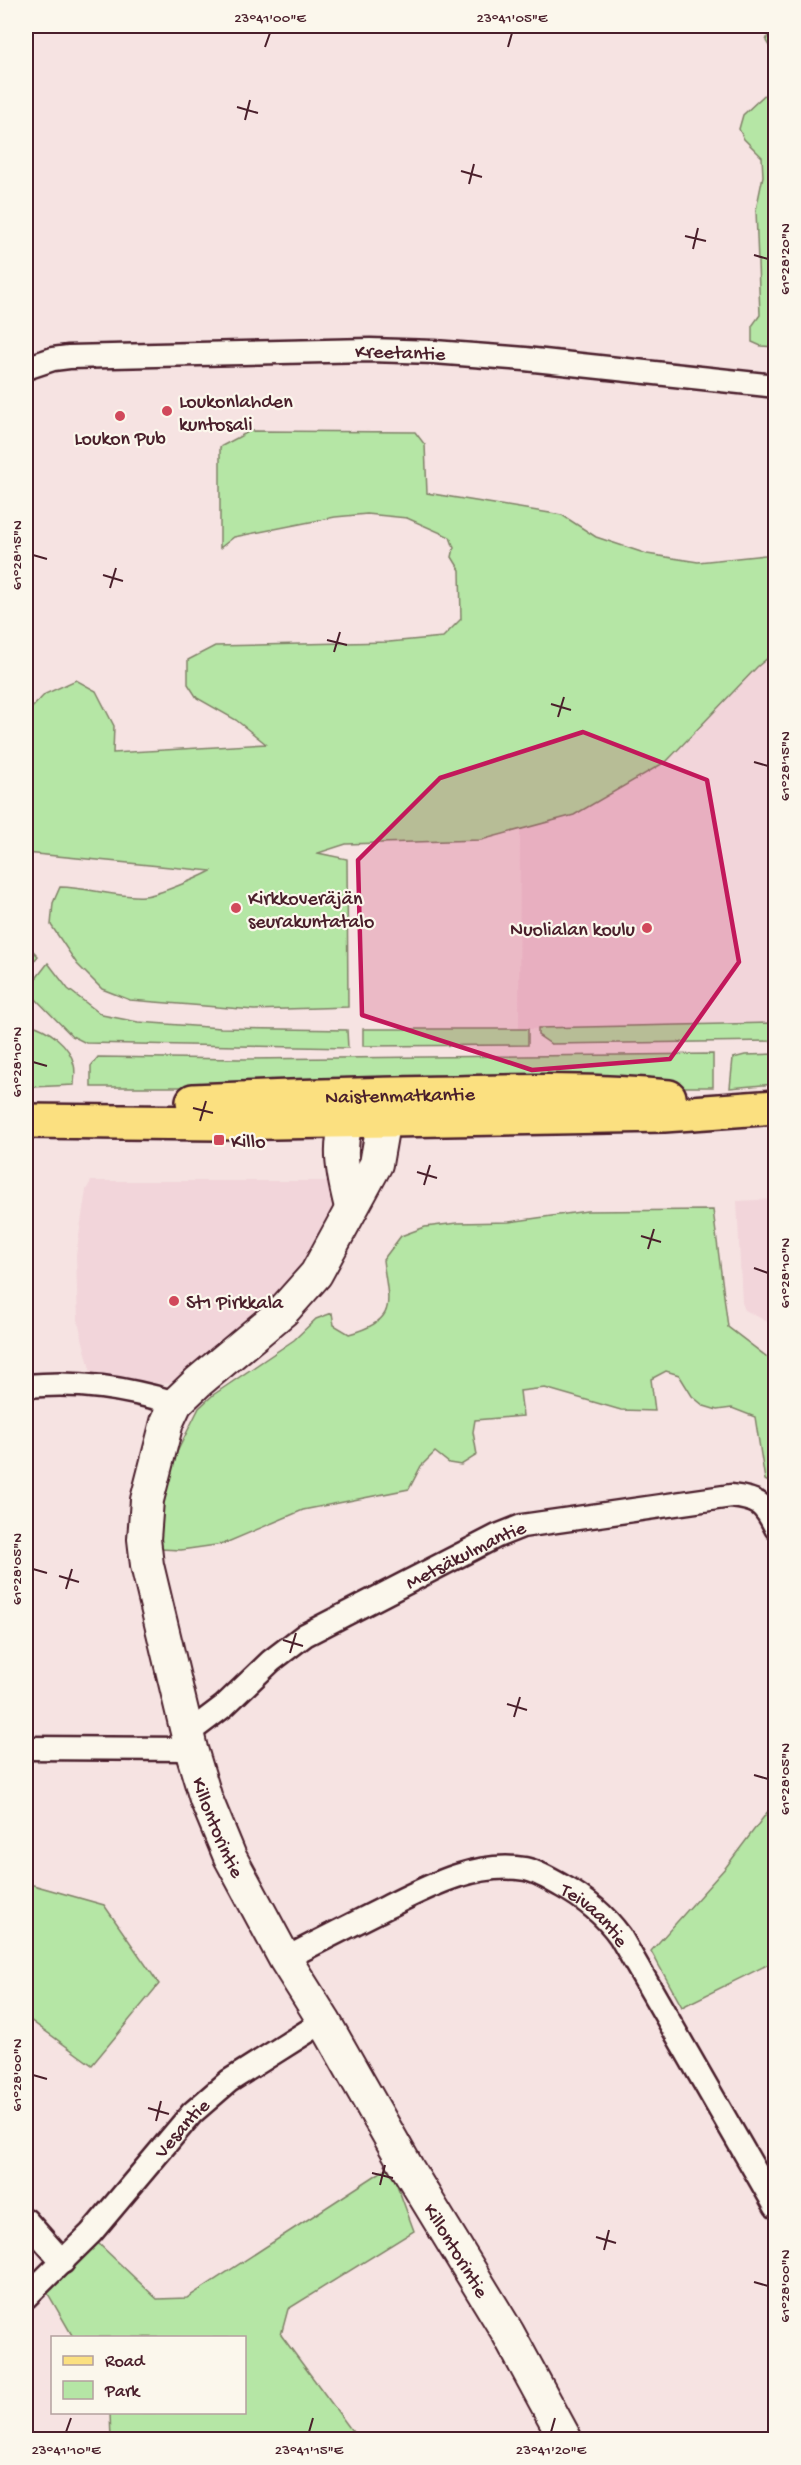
<svg xmlns="http://www.w3.org/2000/svg" width="801" height="2465" font-family="'Gochi Hand',sans-serif">
	<rect width="100%" height="100%" fill="#f6e3e2"/>
	<filter id="ink" filterUnits="userSpaceOnUse"><feTurbulence type="fractalNoise" baseFrequency=".0167" numOctaves="2"/><feDisplacementMap in="SourceGraphic" scale="12" xChannelSelector="R" yChannelSelector="G"/><feConvolveMatrix kernelMatrix="1 2 1 2 8 2 1 2 1" color-interpolation-filters="sRGB"/></filter>
	<g filter="url(#ink)">
		<path fill="#f2d5da" d="M 775,652 L 775,1027 L 519,1029 L 520,829 L 574,815 L 667,761 L 757,667 Z
			M 91,1181 L 329,1181 L 336,1191 L 326,1232 L 290,1285 L 184,1381 L 162,1384 L 91,1373 L 78,1322 L 76,1255 L 86,1190 Z
			M 775,1199 L 776,1199 L 775,1326 L 745,1310 L 742,1303 L 737,1201 Z"/>
		<path fill="#b5e6a5" stroke="#808268" stroke-width="1.5" d="M 771,26 L 775,26 L 775,56 L 766,41 Z
			M 775,85 L 775,347 L 761,346 L 752,342 L 752,326 L 760,315 L 756,210 L 763,176 L 762,157 L 744,139 L 739,129 L 743,115 Z
			M 250,431 L 415,432 L 425,445 L 427,493 L 562,515 L 596,537 L 647,554 L 698,562 L 775,554 L 775,652 L 757,667 L 667,761 L 574,815 L 481,840 L 346,844 L 318,853 L 347,859 L 348,1007 L 254,1010 L 130,1000 L 102,989 L 77,964 L 51,925 L 53,903 L 60,887 C 87,887 116,898 144,896 C 158,895 198,878 211,871 L 26,853 L 26,714 L 45,694 L 76,680 L 96,691 L 114,726 L 113,753 L 266,744 L 236,720 L 197,698 L 188,684 L 188,660 L 215,646 L 389,642 L 443,637 L 461,619 L 460,570 L 452,557 L 454,548 L 450,537 L 407,518 L 367,514 L 335,517 L 234,537 L 220,548 L 220,447 Z
			M 26,949 L 32,950 L 38,956 L 26,971 Z
			M 48,963 L 68,989 L 102,1015 L 138,1022 L 221,1028 L 347,1030 L 348,1048 L 86,1043 L 72,1036 L 27,990 Z
			M 775,1023 L 775,1041 L 551,1044 L 538,1035 L 538,1028 Z
			M 29,1024 C 48,1029 70,1044 74,1065 C 76,1071 74,1079 74,1085 L 32,1087 L 26,1083 L 26,1027 Z
			M 363,1029 L 528,1029 L 528,1045 L 363,1046 Z
			M 713,1054 L 713,1087 L 91,1087 L 91,1066 L 98,1057 L 239,1059 Z
			M 775,1054 L 775,1084 L 730,1088 L 733,1058 L 745,1055 Z
			M 713,1210 L 728,1327 L 775,1363 L 775,1486 L 765,1480 L 755,1417 L 732,1408 L 717,1410 L 704,1406 L 692,1396 L 679,1375 L 666,1371 L 651,1379 L 655,1411 L 621,1410 L 545,1388 L 520,1391 L 523,1416 L 475,1420 L 473,1432 L 477,1455 L 461,1465 L 449,1463 L 435,1452 L 421,1466 L 409,1489 L 303,1510 L 223,1544 L 181,1550 L 160,1549 L 160,1505 L 170,1466 L 199,1408 L 213,1395 L 294,1340 L 316,1319 L 332,1313 L 334,1325 L 349,1334 C 400,1320 388,1302 383,1260 L 401,1236 L 425,1227 L 457,1223 L 509,1222 L 587,1211 Z
			M 775,1802 L 775,1961 L 682,2007 L 651,1951 L 726,1867 Z
			M 26,1883 L 104,1905 L 159,1984 L 92,2065 L 26,2017 Z
			M 390,2166 L 414,2231 L 288,2309 L 281,2335 L 358,2439 L 111,2439 L 110,2413 L 244,2412 L 244,2338 L 73,2337 L 47,2292 L 98,2243 L 157,2299 L 187,2298 Z"/>
		<g fill="none" stroke-linecap="round" stroke-linejoin="round">
			<defs>
				<g id="street">
					<path id="s1" d="M 26,368 L 53,359 L 69,357 L 370,350 L 434,352 L 525,359 L 776,386"/>
					<path d="M 26,1386 C 81,1381 123,1388 176,1403"/>
					<path id="s2" d="M 187,1734 L 224,1706 L 271,1661 L 305,1635 L 497,1536 L 522,1526 L 731,1496 C 758,1499 764,1503 776,1528"/>
					<path d="M 26,1748 L 191,1749"/>
					<path id="s3" d="M 285,1959 C 319,1941 353,1924 387,1907 C 429,1886 476,1861 525,1869 C 537,1871 551,1880 562,1886 C 586,1899 604,1914 620,1936 L 776,2207"/>
					<path d="M 26,2220 L 63,2262"/>
					<path id="s4" d="M 26,2297 L 91,2233 L 192,2113 L 229,2081 L 324,2021"/>
				</g>
				<g id="secondary">
					<path id="s5" d="M 374,1098 L 384,1118 L 376,1164 L 316,1274 L 283,1311 L 198,1382 L 176,1403 L 167,1422 L 147,1500 L 144,1539 L 147,1565 L 191,1749 L 206,1799 L 230,1857 L 285,1959 L 324,2021 L 408,2169 L 508,2333 L 566,2440"/>
					<path d="M 351,1207 C 340,1164 336,1139 356,1097"/>
				</g>
				<g id="primary">
					<path id="s6" d="M 193,1101 C 282,1097 370,1094 458,1093 C 529,1091 599,1090 669,1097"/>
					<path d="M 26,1121 L 217,1123 L 664,1115 L 776,1107"/>
				</g>
			</defs>
			<use href="#street" stroke="#4a1f2b" stroke-width="27"/>
			<use href="#secondary" stroke="#4a1f2b" stroke-width="36"/>
			<use href="#primary" stroke="#4a1f2b" stroke-width="38"/>
			<use href="#street" stroke="#fbf7ec" stroke-width="22"/>
			<use href="#secondary" stroke="#fbf7ec" stroke-width="32"/>
			<use href="#primary" stroke="#fbe080" stroke-width="33"/>
		</g>
	</g>
	<path fill="#c2185b" fill-opacity="0.2" stroke="#c2185b" stroke-width="4.5" stroke-linejoin="round" d="M 583,732 L 707,780 L 739,962 L 670,1059 L 532,1070 L 362,1015 L 358,860 L 440,778 Z"/>
	<path fill="none" stroke="#4a1f2b" stroke-width="2" d="M 265,47 L 270,33M 508,47 L 512,33M 237,107 L 258,113M 245,120 L 250,100M 461,171 L 482,177M 469,184 L 474,164M 685,236 L 706,241M 693,249 L 698,228M 754,255 L 768,259M 33,555 L 47,559M 103,575 L 123,581M 110,588 L 116,568M 327,640 L 347,645M 334,652 L 340,632M 551,704 L 571,710M 558,717 L 564,697M 754,762 L 768,766M 33,1062 L 47,1066M 193,1108 L 213,1113M 200,1121 L 206,1101M 417,1172 L 437,1178M 424,1185 L 430,1165M 641,1236 L 661,1242M 648,1249 L 654,1229M 754,1268 L 768,1273M 33,1569 L 47,1573M 59,1576 L 79,1582M 66,1589 L 72,1569M 283,1640 L 303,1646M 290,1653 L 296,1633M 507,1704 L 527,1710M 514,1717 L 520,1697M 754,1775 L 768,1779M 33,2075 L 47,2079M 148,2108 L 169,2114M 156,2121 L 161,2101M 372,2173 L 393,2178M 380,2185 L 385,2165M 596,2237 L 616,2243M 604,2250 L 609,2230M 754,2282 L 768,2286M 66,2432 L 71,2418M 309,2432 L 313,2418M 551,2432 L 555,2418"/>
	<g fill="#d1495b" stroke="#fbf7ec" stroke-width="2">
		<circle cx="167" cy="411" r="6"/>
		<circle cx="120" cy="416" r="6"/>
		<circle cx="236" cy="908" r="6"/>
		<circle cx="647" cy="928" r="6"/>
		<rect x="213" y="1134" width="12" height="12" rx="3"/>
		<circle cx="174" cy="1301" r="6"/>
	</g>
	<g text-anchor="middle" stroke-width="4.5" stroke-linejoin="round" paint-order="stroke">
		<g font-size="20" fill="#4a1f2b" stroke="#fbf7ec">
			<text dy="7" stroke="none"><textPath href="#s1" startOffset="376">Kreetantie</textPath></text>
			<text dy="7" stroke="none"><textPath href="#s6" startOffset="207">Naistenmatkantie</textPath></text>
			<text dy="7" stroke="none"><textPath href="#s2" startOffset="334">Metsäkulmantie</textPath></text>
			<text dy="7" stroke="none"><textPath href="#s5" startOffset="824">Killontorintie</textPath></text>
			<text dy="7" stroke="none"><textPath href="#s3" startOffset="345">Teivaantie</textPath></text>
			<text dy="7" stroke="none"><textPath href="#s4" startOffset="230">Vesantie</textPath></text>
			<text dy="7" stroke="none"><textPath href="#s5" startOffset="1310">Killontorintie</textPath></text>
		</g>
		<g font-size="20" fill="#4a1f2b" stroke="#fbf7ec" text-anchor="start">
			<text x="179" y="407">Loukonlahden<tspan x="179" dy="23">kuntosali</tspan></text>
			<text x="120" y="444" text-anchor="middle">Loukon Pub</text>
			<text x="248" y="904">Kirkkoveräjän<tspan x="248" dy="23">seurakuntatalo</tspan></text>
			<text x="635" y="935" text-anchor="end">Nuolialan koulu</text>
			<text x="231" y="1147">Killo</text>
			<text x="186" y="1308">St1 Pirkkala</text>
		</g>
	</g>
	<rect width="801" height="2465" fill="none" stroke="#fbf7ec" stroke-width="66"/>
	<rect x="51" y="2336" width="195" height="78" fill="#fbf7ec" stroke="#b4a19f" stroke-width="1.5"/>
	<rect x="63" y="2356" width="30" height="9" fill="#fbe080" stroke="#b4a19f" stroke-width="1.5"/>
	<text x="105" y="2366" font-size="18" fill="#4a1f2b">Road</text>
	<rect x="63" y="2381" width="30" height="18" fill="#b5e6a5" stroke="#b4a19f" stroke-width="1.5"/>
	<text x="105" y="2396" font-size="18" fill="#4a1f2b">Park</text>
	<rect x="33" y="33" width="735" height="2399" fill="none" stroke="#4a1f2b" stroke-width="2"/>
	<g font-size="15" text-anchor="middle" fill="#4a1f2b">
		<text x="270" y="22">23°41'00"E</text>
		<text x="512" y="22">23°41'05"E</text>
		<text transform="translate(784 259) rotate(-90)" y="5">61°28'20"N</text>
		<text transform="translate(16 555) rotate(-90)" y="5">61°28'15"N</text>
		<text transform="translate(784 766) rotate(-90)" y="5">61°28'15"N</text>
		<text transform="translate(16 1062) rotate(-90)" y="5">61°28'10"N</text>
		<text transform="translate(784 1273) rotate(-90)" y="5">61°28'10"N</text>
		<text transform="translate(16 1569) rotate(-90)" y="5">61°28'05"N</text>
		<text transform="translate(784 1779) rotate(-90)" y="5">61°28'05"N</text>
		<text transform="translate(16 2075) rotate(-90)" y="5">61°28'00"N</text>
		<text transform="translate(784 2286) rotate(-90)" y="5">61°28'00"N</text>
		<text x="66" y="2454">23°41'10"E</text>
		<text x="309" y="2454">23°41'15"E</text>
		<text x="551" y="2454">23°41'20"E</text>
	</g>
</svg>
